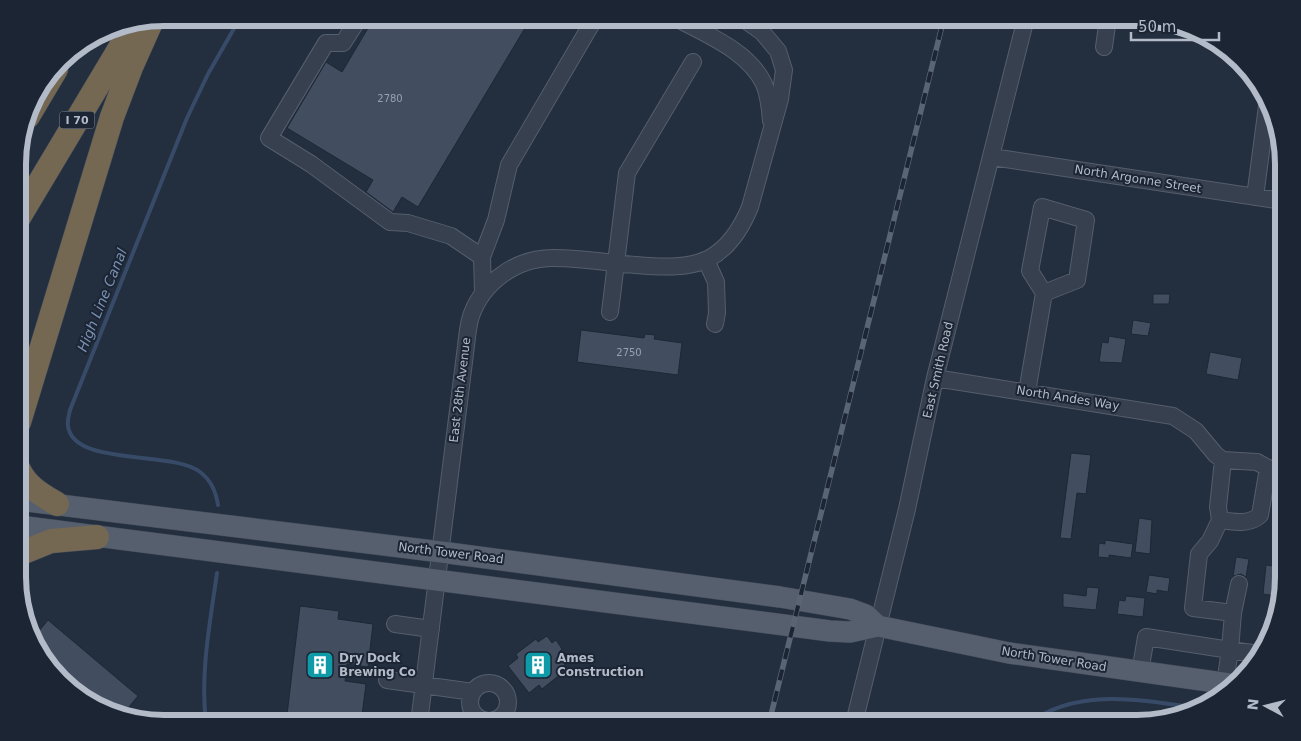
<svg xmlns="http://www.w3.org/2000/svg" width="1301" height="741" font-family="'DejaVu Sans',sans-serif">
	<rect width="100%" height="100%" fill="#232e3e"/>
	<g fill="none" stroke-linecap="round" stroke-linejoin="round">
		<path stroke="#374b68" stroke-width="4" d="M 218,505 C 216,492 211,480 200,472 C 173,450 73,467 68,426 C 67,421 69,415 70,410 L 187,118 L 208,74 L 240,18
			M 206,723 C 200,673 210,623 217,573
			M 1029,723 C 1078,687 1141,700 1197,708"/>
	</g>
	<path fill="#424e60" stroke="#1e2735" d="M 374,18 L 531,18 L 418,207 L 402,197 L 393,212 L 366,192 L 373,180 L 287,128 L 326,62 L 342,72 Z
		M 1153,294 L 1170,294 L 1169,304 L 1153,304 Z
		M 1133,320 L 1151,323 L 1148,336 L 1131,334 Z
		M 581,330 L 644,338 L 645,334 L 655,335 L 654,339 L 682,343 L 678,375 L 577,362 Z
		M 1109,336 L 1126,339 L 1122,363 L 1099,362 L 1102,342 L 1108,343 Z
		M 1210,352 L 1242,358 L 1238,380 L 1206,374 Z
		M 1071,453 L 1091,455 L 1086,494 L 1077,493 L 1071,539 L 1060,538 Z
		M 1139,518 L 1152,520 L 1150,554 L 1135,552 Z
		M 1105,540 L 1133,544 L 1131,558 L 1109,555 L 1109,558 L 1098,557 L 1099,543 L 1105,544 Z
		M 1236,557 L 1249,559 L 1246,577 L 1241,574 L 1233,576 Z
		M 1266,565 L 1281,567 L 1277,596 L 1263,594 Z
		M 1149,575 L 1170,578 L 1168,592 L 1157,590 L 1157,594 L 1146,592 Z
		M 1087,587 L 1099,588 L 1096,610 L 1063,607 L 1063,593 L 1086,596 Z
		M 1126,596 L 1145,598 L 1143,617 L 1117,614 L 1119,600 L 1125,601 Z
		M 300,606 L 339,611 L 338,619 L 373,624 L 368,667 L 347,664 L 345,681 L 366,684 L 361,723 L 286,723 Z
		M 48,620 L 138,696 L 124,713 L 91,704 L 42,658 L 34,637 Z
		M 547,636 L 552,643 L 556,640 L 562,649 L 559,652 L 567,663 L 559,669 L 562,673 L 542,689 L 539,685 L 529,693 L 508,666 L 518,658 L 516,654 L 536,639 L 538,642 Z"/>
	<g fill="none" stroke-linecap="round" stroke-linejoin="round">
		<defs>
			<path id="minor" d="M 359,18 L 343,43 L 326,43 L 269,138 L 311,164 L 390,222 L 408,223 L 451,236 L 482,257
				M 676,18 C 705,34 749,51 764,84 C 769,96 770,108 771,121
				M 1104,47 L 1108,18
				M 992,157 L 1283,201
				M 1255,197 L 1267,106
				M 706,260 L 716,282 L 717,313 L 715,324
				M 483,293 L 482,257 L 496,220 L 509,165 L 595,18
				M 610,312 L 627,173 L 693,62
				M 935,378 L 1173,416 L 1196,431 L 1216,455 L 1223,460 L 1257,462 L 1268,468 L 1260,515 C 1250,525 1233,522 1220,520 L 1210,541 L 1199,554 L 1193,608 L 1233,613 L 1230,650 L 1260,654
				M 1027,392 L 1044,293 L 1030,271 L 1042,207 L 1086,220 L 1077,280 L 1044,293
				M 1220,520 L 1218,507 L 1223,460
				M 1233,613 L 1239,584
				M 395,624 L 431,629
				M 1140,672 L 1146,637 L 1230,650 L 1225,683
				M 387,680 L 473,692
				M470 702a19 19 0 1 1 38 0a19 19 0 1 1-38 0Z
				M 419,723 L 466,346 C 467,336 468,326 471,316 C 483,282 516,258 553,258 C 581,258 609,263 636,265 C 659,267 687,269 708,259 C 729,248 741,229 750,207 L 780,99 L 784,70 L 778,51 L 762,32 L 742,18
				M 854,723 L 907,509 L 935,378 L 1026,18"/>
			<path id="major" d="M 19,500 L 441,552 L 780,597 L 850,609 L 866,615 L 878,626
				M 19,526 L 830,631 L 850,632 L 878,626 L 1009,653 L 1230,684"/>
			<path id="highway" d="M 28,116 L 56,69
				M 19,217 L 135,23
				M 19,422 L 112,117 L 131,67 L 152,20
				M 19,470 C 27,487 42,495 57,504
				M 19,554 L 51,541 L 97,537"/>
		</defs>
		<use href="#minor" stroke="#555e6c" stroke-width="18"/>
		<use href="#major" stroke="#404957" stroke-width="22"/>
		<use href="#highway" stroke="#424b59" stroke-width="25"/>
		<use href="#minor" stroke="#37404e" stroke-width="16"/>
		<use href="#major" stroke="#555f6e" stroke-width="21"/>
		<use href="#highway" stroke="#746853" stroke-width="24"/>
		<defs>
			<path id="rail" d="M 769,723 L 944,18"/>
		</defs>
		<use href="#rail" stroke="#596475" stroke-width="5.5"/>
		<use href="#rail" stroke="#1c2533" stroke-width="4" stroke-dasharray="11" stroke-linecap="butt"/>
	</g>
	<defs>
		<symbol id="building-square" viewBox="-11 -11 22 22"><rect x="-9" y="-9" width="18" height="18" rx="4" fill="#0f9aa8" stroke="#1c2533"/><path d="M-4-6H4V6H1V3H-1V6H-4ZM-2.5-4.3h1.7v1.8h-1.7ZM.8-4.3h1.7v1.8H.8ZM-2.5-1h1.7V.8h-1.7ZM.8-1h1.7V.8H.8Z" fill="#fff"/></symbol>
	</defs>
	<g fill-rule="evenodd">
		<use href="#building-square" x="304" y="649" width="32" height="32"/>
		<use href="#building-square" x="522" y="649" width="32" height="32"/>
	</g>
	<g text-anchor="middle" stroke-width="4" stroke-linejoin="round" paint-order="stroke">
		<g font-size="10" fill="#97a0af">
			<text x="390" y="102">2780</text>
			<text x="629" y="356">2750</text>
		</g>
		<rect fill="#1c2533" stroke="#868e9c" stroke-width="1" x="59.5" y="111.5" width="35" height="17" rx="4"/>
		<g font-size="11" font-weight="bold" fill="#b3bbc9">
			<text x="77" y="124">I 70</text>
		</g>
		<g font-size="12" fill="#b3bbc9" stroke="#1c2533">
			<text transform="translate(1138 179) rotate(9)" y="4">North Argonne Street</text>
			<text transform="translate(938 370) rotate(-77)" y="4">East Smith Road</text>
			<text transform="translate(460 390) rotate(-83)" y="4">East 28th Avenue</text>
			<text transform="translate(1068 398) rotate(9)" y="4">North Andes Way</text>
			<text transform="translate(451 553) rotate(7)" y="4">North Tower Road</text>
			<text transform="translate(1054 659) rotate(9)" y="4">North Tower Road</text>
		</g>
		<g font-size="12" font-weight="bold" fill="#b3bbc9" stroke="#1c2533" text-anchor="start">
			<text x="339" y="662">Dry Dock<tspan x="339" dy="14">Brewing Co</tspan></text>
			<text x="557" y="662">Ames<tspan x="557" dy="14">Construction</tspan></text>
		</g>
		<g font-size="14" font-style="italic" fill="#7990b2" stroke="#1c2533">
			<text transform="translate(102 300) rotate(-68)" y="5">High Line Canal</text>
		</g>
	</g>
	<path d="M0 0H1301V741H0ZM164 26H1137A138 138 0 0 1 1275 164V577A138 138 0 0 1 1137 715H164A138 138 0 0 1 26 577V164A138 138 0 0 1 164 26Z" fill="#1c2533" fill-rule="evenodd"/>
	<path fill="none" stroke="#b3bbc9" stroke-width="6" d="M164 26H1137A138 138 0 0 1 1275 164V577A138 138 0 0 1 1137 715H164A138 138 0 0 1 26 577V164A138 138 0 0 1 164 26Z"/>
	<g transform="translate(1266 706) rotate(277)" stroke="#1c2533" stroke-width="4" paint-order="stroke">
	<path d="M0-4L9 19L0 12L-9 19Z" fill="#b3bbc9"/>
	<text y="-8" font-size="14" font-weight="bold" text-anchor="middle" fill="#b3bbc9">N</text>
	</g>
	<path d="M1131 32v8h88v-8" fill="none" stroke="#b3bbc9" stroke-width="2.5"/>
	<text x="1138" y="32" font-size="15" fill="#b3bbc9" stroke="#1c2533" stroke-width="4" paint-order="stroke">50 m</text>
</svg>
